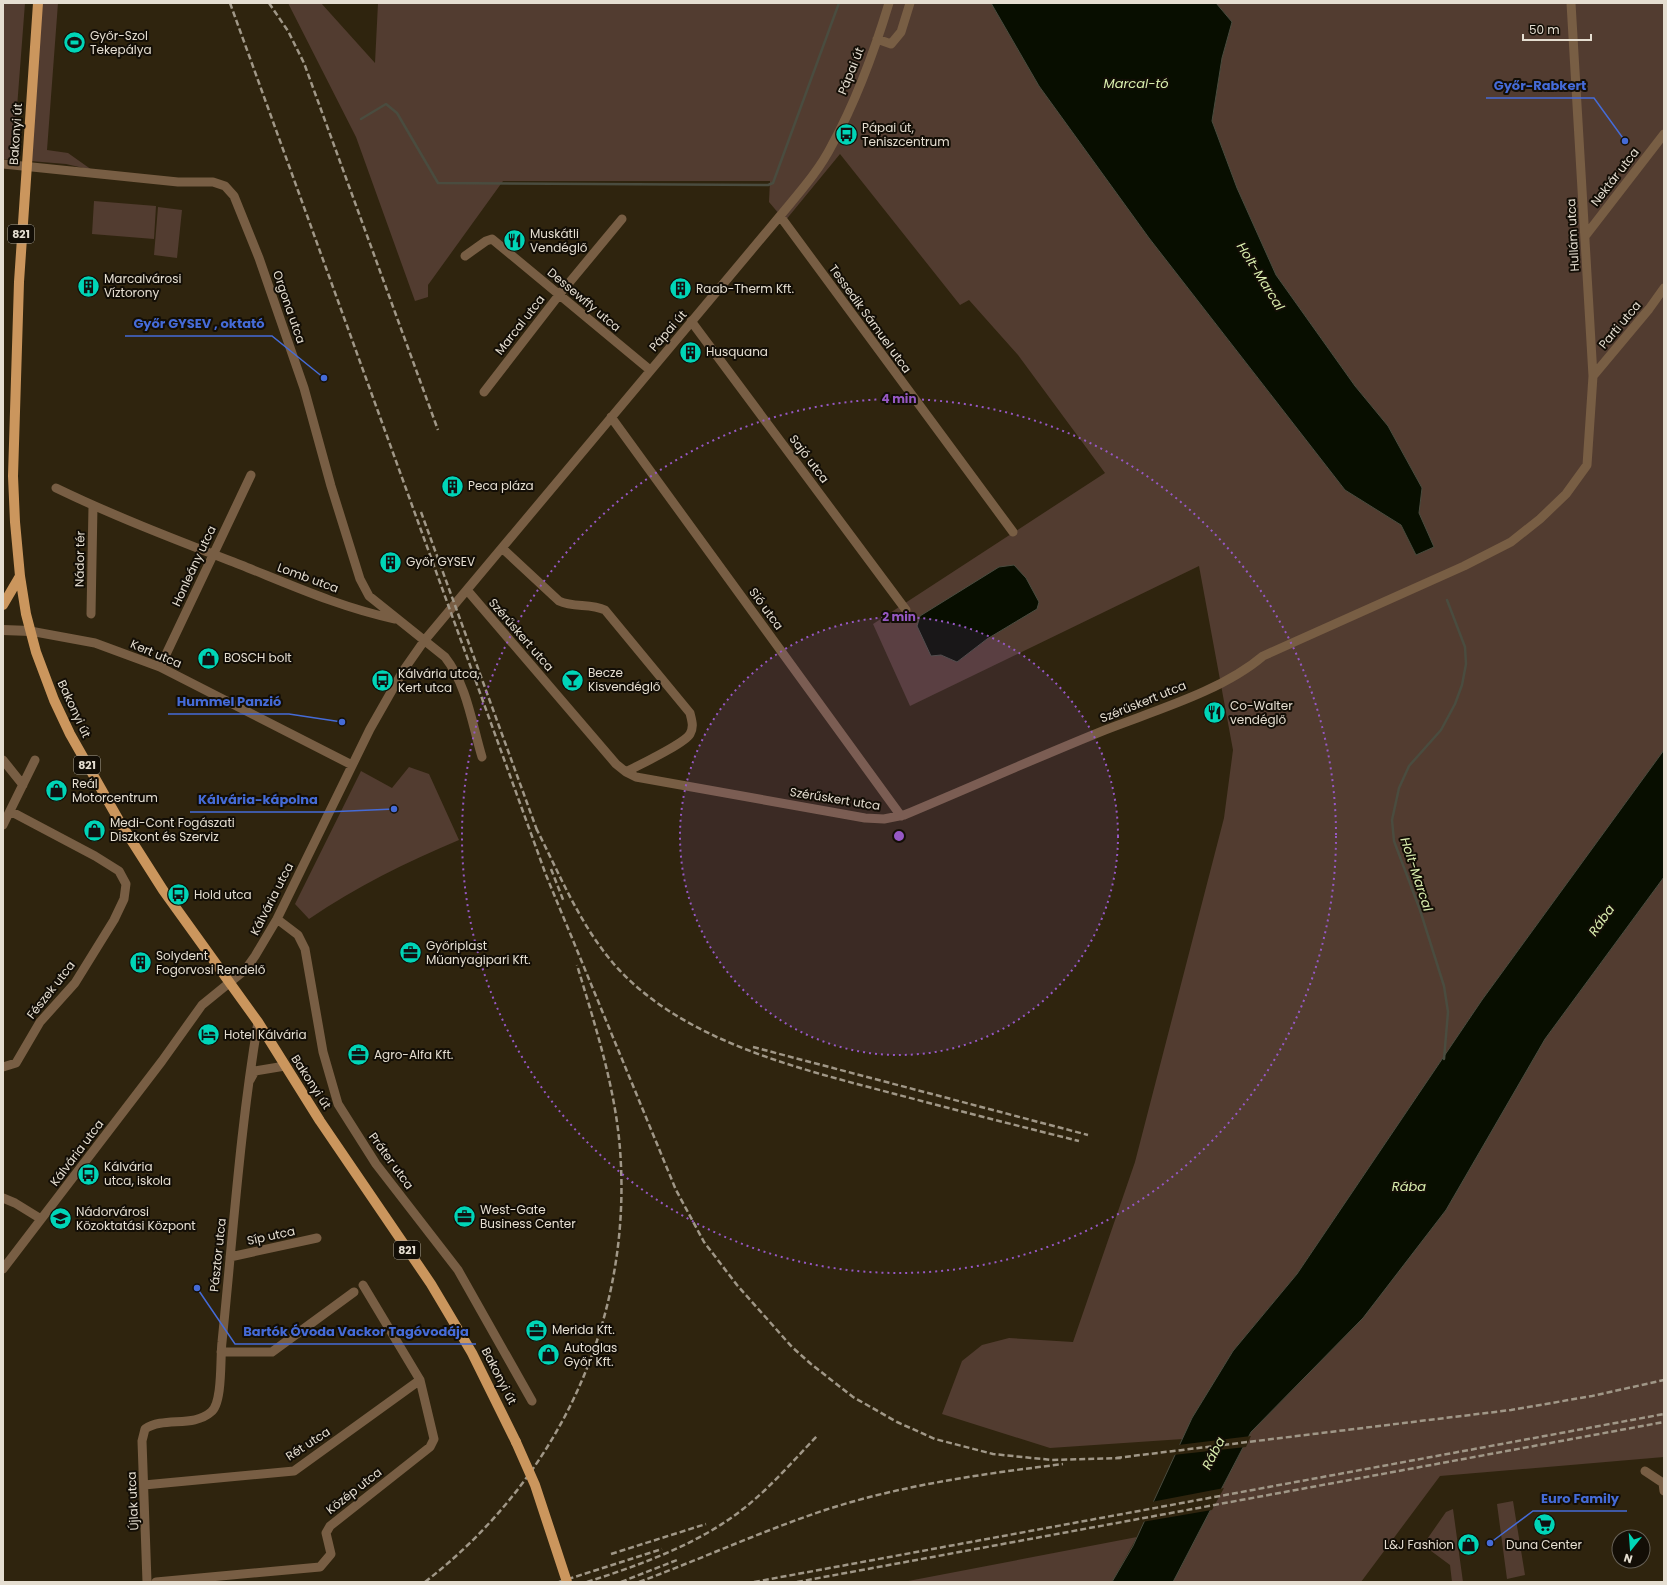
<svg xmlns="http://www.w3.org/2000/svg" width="1667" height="1585" font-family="Poppins,sans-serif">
	<rect width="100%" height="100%" fill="#2f240e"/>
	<path fill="#523c30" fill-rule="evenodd" d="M 3,3 L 25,3 L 13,160 L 3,159 Z
		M 38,3 L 58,3 L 47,150 L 68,153 L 92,170 L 66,164 L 30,161 Z
		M 288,3 L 321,3 L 375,63 L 378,3 L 991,3 L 1039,86 L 1149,238 L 1345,490 L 1401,525 L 1416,555 L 1434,547 L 1418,513 L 1422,488 L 1388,426 L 1355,386 L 1276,275 L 1237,188 L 1212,121 L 1222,58 L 1232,22 L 1216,3 L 1664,3 L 1664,750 L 1482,1000 L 1297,1274 L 1233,1351 L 1192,1418 L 1183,1439 L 1050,1448 L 942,1414 L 962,1361 L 982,1345 L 1009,1338 L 1073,1342 L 1135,1162 L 1224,818 L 1233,750 L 1199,566 L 910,706 L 873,624 L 1105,473 L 1018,355 L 969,300 L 960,305 L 840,154 L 785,221 L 769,202 L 770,181 L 503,181 L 428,285 L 428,297 L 415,301 L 356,137 ZM 987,639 L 957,662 L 941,655 Z
		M 94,201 L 156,206 L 154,239 L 92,234 Z
		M 158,207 L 182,210 L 177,258 L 154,255 Z
		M 409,767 L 429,774 L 459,840 C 406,862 356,887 309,919 L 295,904 L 361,771 L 392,788 Z
		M 1664,877 L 1664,1457 L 1440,1476 L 1361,1582 L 1173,1582 L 1251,1432 L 1362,1318 L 1446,1210 L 1545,1039 Z
		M 1513,1501 L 1525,1575 L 1507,1579 L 1497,1504 Z
		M 1453,1509 L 1463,1582 L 1452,1582 L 1450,1565 L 1423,1545 L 1446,1512 Z
		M 1137,1537 L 1112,1582 L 903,1582 Z"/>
	<path fill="#080e00" stroke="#4a4c3f" d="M 991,3 L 1216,3 L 1232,22 L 1222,58 L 1212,121 L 1237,188 L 1276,275 L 1355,386 L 1388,426 L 1422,488 L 1419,513 L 1434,547 L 1416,555 L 1401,525 L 1345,490 L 1149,238 L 1039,86 Z
		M 1014,565 L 1026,578 L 1039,602 L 1037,609 L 987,639 L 957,662 L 941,655 L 931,656 L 917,626 L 920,616 L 999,567 Z
		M 1664,750 L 1664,877 L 1545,1039 L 1446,1210 L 1363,1318 L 1251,1432 L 1173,1582 L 1112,1582 L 1133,1546 L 1192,1418 L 1233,1351 L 1297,1274 L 1482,1000 Z"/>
	<path fill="#2f240e" d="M 1251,1436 L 1246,1447 L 1173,1455 L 1178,1445 Z
		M 1224,1488 L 1212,1510 L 1142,1522 L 1151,1502 Z"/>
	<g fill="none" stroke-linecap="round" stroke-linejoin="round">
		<path stroke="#4a4c3f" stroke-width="2.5" d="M 361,119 L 386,104 L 397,113 L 438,183 L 768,185 L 773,183 L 839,3
			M 1444,1059 L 1448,1012 L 1444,986 L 1420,910 L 1394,841 L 1392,820 L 1399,788 L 1409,766 L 1441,730 L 1455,704 L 1462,685 L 1466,664 L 1465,647 L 1447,600"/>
		<path stroke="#785e44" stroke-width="9" d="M 877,39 L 891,44 L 901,32 L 910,3
			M 3,164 L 178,182 L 213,182 L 225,186 L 234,196 L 259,258 L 304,388 L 331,486 L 360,579 L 369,596 L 445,657 C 467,685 472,724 482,757
			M 780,216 L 1013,532
			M 1586,235 L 1664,134
			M 465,256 L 486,241 L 492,239 L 650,370
			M 691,321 L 906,610
			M 1593,376 L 1649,309 L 1664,288
			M 484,392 L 559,295 L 622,219
			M 611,417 L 901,816
			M 56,488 C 116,517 179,541 241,565 C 291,585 342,608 395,619
			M 502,548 L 559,601 C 574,608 590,603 605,610 L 690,713 C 692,721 694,727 690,734 C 684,744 639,765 626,772
			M 467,590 L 616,764 L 626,772 L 636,777 L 865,818 L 884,819 L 904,815 C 971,787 1038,757 1105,730 C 1156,710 1222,691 1263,656 L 1464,566 L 1511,542 L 1540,519 L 1566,494 L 1587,465 L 1593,376 L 1571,3
			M 91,614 L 93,506
			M 30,631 L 95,643 L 160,667 L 352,765
			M 160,667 L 251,475
			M 3,760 L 23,785
			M 3,825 L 35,760
			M 277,919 L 298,935 L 305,949 L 323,1052 L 338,1104 L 376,1164 L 458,1270 L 532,1401
			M 3,1067 L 16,1063 L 40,1022 L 75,983 L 114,920 L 124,899 L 126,884 L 119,871 L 95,856 L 10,811
			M 250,1080 L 255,1071 L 285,1066
			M 3,1198 L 15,1203 L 41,1219
			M 230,1257 L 317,1238
			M 3,1269 L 162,1061 L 202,1005 L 245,970 L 255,956 L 277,919 L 370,729 L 403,671 L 424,641 L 780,216 C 798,194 819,171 832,145 C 855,103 875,49 889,3
			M 221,1352 L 272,1352 L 354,1292
			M 1645,1471 L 1663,1483 L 1664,1491
			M 144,1485 L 294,1471 L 420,1380
			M 147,1582 L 142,1441 L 145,1429 C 164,1416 193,1428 211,1412 C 223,1403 220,1357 222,1342 C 233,1235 240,1128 258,1022
			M 156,1582 L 320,1567 L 331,1554 L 326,1533 L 330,1526 L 430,1447 L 434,1439 L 420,1380 L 363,1285"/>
		<path stroke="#785e44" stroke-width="10" d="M 3,630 L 30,631"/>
		<path stroke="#cb965d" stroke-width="10" d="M 38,3 L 19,282 L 13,476 L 15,522 L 20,576 L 26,614 L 36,652 L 54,700 L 70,734 L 121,824 L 163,890 L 258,1022 L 320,1121 L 431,1284 L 472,1353 L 516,1442
			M 3,605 L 20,576"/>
		<path stroke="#a09787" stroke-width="2.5" stroke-dasharray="6 3" stroke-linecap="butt" d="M 230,3 L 546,875 L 676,1190 L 704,1242 L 737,1285 L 792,1347 L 811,1364 L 853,1397 L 897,1422 L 935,1439 L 993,1454 L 1052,1460 L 1121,1458
			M 269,3 L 288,31 L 304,63 L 438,430
			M 421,512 L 538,833
			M 536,828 C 560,875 579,923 613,963 C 680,1041 800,1069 895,1094 C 956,1110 1018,1126 1079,1141
			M 551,869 L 564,902
			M 753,1047 L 1088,1135
			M 1116,1458 L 1511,1410 L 1592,1396 L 1664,1380
			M 611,1554 L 706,1524
			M 425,1582 C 559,1478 633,1319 620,1149 C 615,1086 595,1025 577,965
			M 559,1582 L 662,1549
			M 587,1582 C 640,1565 699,1544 743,1509 C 770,1488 793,1461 817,1436
			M 621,1582 L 677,1560
			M 639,1582 C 701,1559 762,1531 825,1510 C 902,1485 982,1474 1063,1464
			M 754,1582 L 1664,1414
			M 797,1582 L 1664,1422"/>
		<path stroke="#cb965d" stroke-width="10" d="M 516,1442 L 535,1485 L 567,1582"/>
	</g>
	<circle cx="899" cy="836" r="219" fill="#9658c4" fill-opacity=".12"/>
	<g fill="none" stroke="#9658c4" stroke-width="2" stroke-dasharray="2 4">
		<circle cx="899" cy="836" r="219"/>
		<circle cx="899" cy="836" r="437"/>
	</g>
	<defs>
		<symbol id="stadium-disc" viewBox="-11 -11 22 22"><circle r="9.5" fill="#00d5b7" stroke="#130e06"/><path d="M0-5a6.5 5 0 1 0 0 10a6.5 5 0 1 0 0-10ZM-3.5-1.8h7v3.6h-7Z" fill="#111"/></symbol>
		<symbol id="bus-disc" viewBox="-11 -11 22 22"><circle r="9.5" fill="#00d5b7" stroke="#130e06"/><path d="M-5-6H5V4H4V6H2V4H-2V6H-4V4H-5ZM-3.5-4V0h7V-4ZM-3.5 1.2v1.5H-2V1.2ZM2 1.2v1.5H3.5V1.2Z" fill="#111"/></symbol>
		<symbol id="restaurant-disc" viewBox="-11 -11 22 22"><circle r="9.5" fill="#00d5b7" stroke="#130e06"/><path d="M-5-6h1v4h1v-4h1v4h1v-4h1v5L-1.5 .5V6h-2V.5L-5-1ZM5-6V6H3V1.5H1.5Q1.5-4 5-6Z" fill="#111"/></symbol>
		<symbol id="building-disc" viewBox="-11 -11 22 22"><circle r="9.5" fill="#00d5b7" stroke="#130e06"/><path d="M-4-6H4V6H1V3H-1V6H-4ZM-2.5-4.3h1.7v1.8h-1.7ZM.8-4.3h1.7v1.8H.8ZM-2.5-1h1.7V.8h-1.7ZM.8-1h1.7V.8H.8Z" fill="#111"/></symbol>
		<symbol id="shop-disc" viewBox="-11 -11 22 22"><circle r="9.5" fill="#00d5b7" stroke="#130e06"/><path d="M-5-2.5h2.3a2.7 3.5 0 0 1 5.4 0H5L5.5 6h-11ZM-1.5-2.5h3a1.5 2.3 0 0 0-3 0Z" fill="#111"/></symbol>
		<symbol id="bar-disc" viewBox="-11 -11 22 22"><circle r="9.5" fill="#00d5b7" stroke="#130e06"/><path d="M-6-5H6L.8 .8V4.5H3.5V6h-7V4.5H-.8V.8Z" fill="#111"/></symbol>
		<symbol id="office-disc" viewBox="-11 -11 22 22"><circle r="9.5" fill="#00d5b7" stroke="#130e06"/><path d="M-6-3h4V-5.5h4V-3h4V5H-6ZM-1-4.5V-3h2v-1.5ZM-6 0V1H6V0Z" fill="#111"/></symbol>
		<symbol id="hotel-disc" viewBox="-11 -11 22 22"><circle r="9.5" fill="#00d5b7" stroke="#130e06"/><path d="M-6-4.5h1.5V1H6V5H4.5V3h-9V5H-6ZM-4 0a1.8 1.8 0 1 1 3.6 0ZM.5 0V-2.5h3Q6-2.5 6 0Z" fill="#111"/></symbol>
		<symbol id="school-disc" viewBox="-11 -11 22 22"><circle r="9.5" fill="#00d5b7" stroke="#130e06"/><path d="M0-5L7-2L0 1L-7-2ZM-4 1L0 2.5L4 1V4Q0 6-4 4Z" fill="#111"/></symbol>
		<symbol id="supermarket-disc" viewBox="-11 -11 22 22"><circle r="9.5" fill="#00d5b7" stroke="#130e06"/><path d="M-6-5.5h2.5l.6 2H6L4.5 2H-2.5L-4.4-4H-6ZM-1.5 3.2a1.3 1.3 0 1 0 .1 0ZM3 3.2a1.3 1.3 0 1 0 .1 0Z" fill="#111"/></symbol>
	</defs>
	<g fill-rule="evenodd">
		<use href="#stadium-disc" x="62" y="30" width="25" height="25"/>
		<use href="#bus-disc" x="834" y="122" width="25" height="25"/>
		<use href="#restaurant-disc" x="502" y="228" width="25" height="25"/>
		<use href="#building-disc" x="76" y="274" width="25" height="25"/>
		<use href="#building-disc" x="668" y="276" width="25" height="25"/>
		<use href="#building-disc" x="678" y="340" width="25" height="25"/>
		<use href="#building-disc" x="440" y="474" width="25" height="25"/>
		<use href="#building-disc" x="378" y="550" width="25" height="25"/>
		<use href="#shop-disc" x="196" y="646" width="25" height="25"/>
		<use href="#bar-disc" x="560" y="668" width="25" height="25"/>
		<use href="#bus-disc" x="370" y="668" width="25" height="25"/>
		<use href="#restaurant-disc" x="1202" y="700" width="25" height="25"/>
		<use href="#shop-disc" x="44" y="778" width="25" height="25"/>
		<use href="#shop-disc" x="82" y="818" width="25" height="25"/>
		<use href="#bus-disc" x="166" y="882" width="25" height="25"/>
		<use href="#office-disc" x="398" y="940" width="25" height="25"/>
		<use href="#building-disc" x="128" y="950" width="25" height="25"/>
		<use href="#hotel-disc" x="196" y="1022" width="25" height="25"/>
		<use href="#office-disc" x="346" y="1042" width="25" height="25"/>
		<use href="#bus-disc" x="76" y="1162" width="25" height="25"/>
		<use href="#office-disc" x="452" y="1204" width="25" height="25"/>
		<use href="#school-disc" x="48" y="1206" width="25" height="25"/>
		<use href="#office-disc" x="524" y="1318" width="25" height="25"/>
		<use href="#shop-disc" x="536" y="1342" width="25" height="25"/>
		<use href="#supermarket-disc" x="1532" y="1512" width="25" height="25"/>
		<use href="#shop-disc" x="1456" y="1532" width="25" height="25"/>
	</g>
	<g text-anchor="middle" stroke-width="4" stroke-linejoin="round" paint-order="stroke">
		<g fill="#130e06" stroke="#a6a094" stroke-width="1">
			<rect x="8" y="225" width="26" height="18" rx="3"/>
			<rect x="74" y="756" width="26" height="18" rx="3"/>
			<rect x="394" y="1241" width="26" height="18" rx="3"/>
		</g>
		<g font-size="11" font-weight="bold" fill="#e5ded1">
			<text x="21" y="238">821</text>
			<text x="87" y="769">821</text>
			<text x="407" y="1254">821</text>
		</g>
		<g font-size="12" fill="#e5ded1" stroke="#130e06" text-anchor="start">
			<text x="90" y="40">Győr-Szol<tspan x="90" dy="14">Tekepálya</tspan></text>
			<text x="862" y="132">Pápai út,<tspan x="862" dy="14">Teniszcentrum</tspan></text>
			<text x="530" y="238">Muskátli<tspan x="530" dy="14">Vendéglő</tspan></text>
			<text x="104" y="283">Marcalvárosi<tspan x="104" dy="14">Víztorony</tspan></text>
			<text x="696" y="293">Raab-Therm Kft.</text>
			<text x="706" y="356">Husquana</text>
			<text x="468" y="490">Peca pláza</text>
			<text x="406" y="566">Győr GYSEV</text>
			<text x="224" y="662">BOSCH bolt</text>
			<text x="588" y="677">Becze<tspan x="588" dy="14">Kisvendéglő</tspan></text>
			<text x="398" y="678">Kálvária utca,<tspan x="398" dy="14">Kert utca</tspan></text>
			<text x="1230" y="710">Co-Walter<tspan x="1230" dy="14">vendéglő</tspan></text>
			<text x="72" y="788">Reál<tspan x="72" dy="14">Motorcentrum</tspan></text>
			<text x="110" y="827">Medi-Cont Fogászati<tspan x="110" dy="14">Diszkont és Szerviz</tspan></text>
			<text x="194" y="899">Hold utca</text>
			<text x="426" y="950">Győriplast<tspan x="426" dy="14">Műanyagipari Kft.</tspan></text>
			<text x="156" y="960">Solydent<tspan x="156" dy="14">Fogorvosi Rendelő</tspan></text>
			<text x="224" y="1039">Hotel Kálvária</text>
			<text x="374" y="1059">Agro-Alfa Kft.</text>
			<text x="104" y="1171">Kálvária<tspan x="104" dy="14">utca, iskola</tspan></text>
			<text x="480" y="1214">West-Gate<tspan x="480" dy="14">Business Center</tspan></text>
			<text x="76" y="1216">Nádorvárosi<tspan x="76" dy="14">Közoktatási Központ</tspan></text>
			<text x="552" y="1334">Merida Kft.</text>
			<text x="564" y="1352">Autoglas<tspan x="564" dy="14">Győr Kft.</tspan></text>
			<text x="1454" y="1549" text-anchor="end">L&amp;J Fashion</text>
			<text x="1544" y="1549" text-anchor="middle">Duna Center</text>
		</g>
		<g font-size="12" fill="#e5ded1" stroke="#130e06">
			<text transform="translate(851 71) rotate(-68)" y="4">Pápai út</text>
			<text transform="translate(16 134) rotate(-86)" y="4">Bakonyi út</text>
			<text transform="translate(1615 177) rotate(-52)" y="4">Nektár utca</text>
			<text transform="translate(1573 235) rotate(-93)" y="4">Hullám utca</text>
			<text transform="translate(584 300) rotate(40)" y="4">Dessewffy utca</text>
			<text transform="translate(289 307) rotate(71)" y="4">Orgona utca</text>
			<text transform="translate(870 319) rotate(54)" y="4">Tessedik Sámuel utca</text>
			<text transform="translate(520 325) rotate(-52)" y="4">Marcal utca</text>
			<text transform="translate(1620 325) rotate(-50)" y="4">Parti utca</text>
			<text transform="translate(668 331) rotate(-49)" y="4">Pápai út</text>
			<text transform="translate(809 459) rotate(53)" y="4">Sajó utca</text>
			<text transform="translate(80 559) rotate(-89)" y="4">Nádor tér</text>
			<text transform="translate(194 566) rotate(-65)" y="4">Honleány utca</text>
			<text transform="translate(308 578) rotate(20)" y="4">Lomb utca</text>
			<text transform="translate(766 609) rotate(54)" y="4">Sió utca</text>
			<text transform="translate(521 635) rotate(49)" y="4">Szérűskert utca</text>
			<text transform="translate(156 654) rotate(23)" y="4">Kert utca</text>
			<text transform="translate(1143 702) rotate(-22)" y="4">Szérűskert utca</text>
			<text transform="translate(74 709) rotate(65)" y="4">Bakonyi út</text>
			<text transform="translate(835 799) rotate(9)" y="4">Szérűskert utca</text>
			<text transform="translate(272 899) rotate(-63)" y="4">Kálvária utca</text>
			<text transform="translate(51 990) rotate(-52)" y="4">Fészek utca</text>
			<text transform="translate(311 1082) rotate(57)" y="4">Bakonyi út</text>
			<text transform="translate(77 1153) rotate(-53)" y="4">Kálvária utca</text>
			<text transform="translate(391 1161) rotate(54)" y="4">Práter utca</text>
			<text transform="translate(271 1236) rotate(-12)" y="4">Síp utca</text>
			<text transform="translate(218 1255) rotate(-84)" y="4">Pásztor utca</text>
			<text transform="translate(499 1376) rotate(63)" y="4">Bakonyi út</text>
			<text transform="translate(308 1444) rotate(-33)" y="4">Rét utca</text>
			<text transform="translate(354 1491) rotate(-38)" y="4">Közép utca</text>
			<text transform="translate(133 1501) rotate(-93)" y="4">Újlak utca</text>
		</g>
		<g font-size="13" font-style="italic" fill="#daeeae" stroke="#130e06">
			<text x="1136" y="88">Marcal-tó</text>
			<text transform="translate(1261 276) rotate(58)" y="5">Holt-Marcal</text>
			<text transform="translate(1417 874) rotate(72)" y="5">Holt-Marcal</text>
			<text transform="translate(1601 920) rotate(-55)" y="5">Rába</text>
			<text x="1409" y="1191">Rába</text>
			<text transform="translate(1213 1453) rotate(-63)" y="5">Rába</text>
		</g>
	</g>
	<circle cx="899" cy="836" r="6" fill="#9658c4" stroke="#130e06" stroke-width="2"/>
	<g font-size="12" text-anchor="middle" font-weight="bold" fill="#9658c4" stroke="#130e06" stroke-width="4" stroke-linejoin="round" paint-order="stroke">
		<text x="899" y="403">4 min</text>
		<text x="899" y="621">2 min</text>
	</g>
	<path fill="none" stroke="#456bd7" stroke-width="1.5" d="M1625 141L1594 98H1486M324 378L272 336H125M342 722L289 714H168M394 809L326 812H190M197 1288L235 1344H476M1490 1543L1533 1511H1627"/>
	<g fill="#456bd7" stroke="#130e06" stroke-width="1.5">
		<circle cx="1625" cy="141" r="4"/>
		<circle cx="324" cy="378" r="4"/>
		<circle cx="342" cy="722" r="4"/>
		<circle cx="394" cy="809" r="4"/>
		<circle cx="197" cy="1288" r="4"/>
		<circle cx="1490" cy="1543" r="4"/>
	</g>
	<g font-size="13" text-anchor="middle" font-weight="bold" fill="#456bd7" stroke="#130e06" stroke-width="4" stroke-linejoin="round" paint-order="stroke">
		<text x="1540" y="90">Győr-Rabkert</text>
		<text x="199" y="328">Győr GYSEV , oktató</text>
		<text x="229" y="706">Hummel Panzió</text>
		<text x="258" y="804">Kálvária-kápolna</text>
		<text x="356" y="1336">Bartók Óvoda Vackor Tagóvodája</text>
		<text x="1580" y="1503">Euro Family</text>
	</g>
	<rect width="1667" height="1585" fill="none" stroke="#e5ded1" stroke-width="8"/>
	<g transform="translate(1631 1549) rotate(197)"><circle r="19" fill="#130e06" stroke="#676157"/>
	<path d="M0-3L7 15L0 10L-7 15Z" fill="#00d5b7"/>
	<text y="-6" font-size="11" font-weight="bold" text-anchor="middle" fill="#e5ded1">N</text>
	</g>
	<path d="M1523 34v6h68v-6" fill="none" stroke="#e5ded1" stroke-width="2"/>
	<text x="1529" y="34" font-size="12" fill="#e5ded1" stroke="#130e06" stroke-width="3" paint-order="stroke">50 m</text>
</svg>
